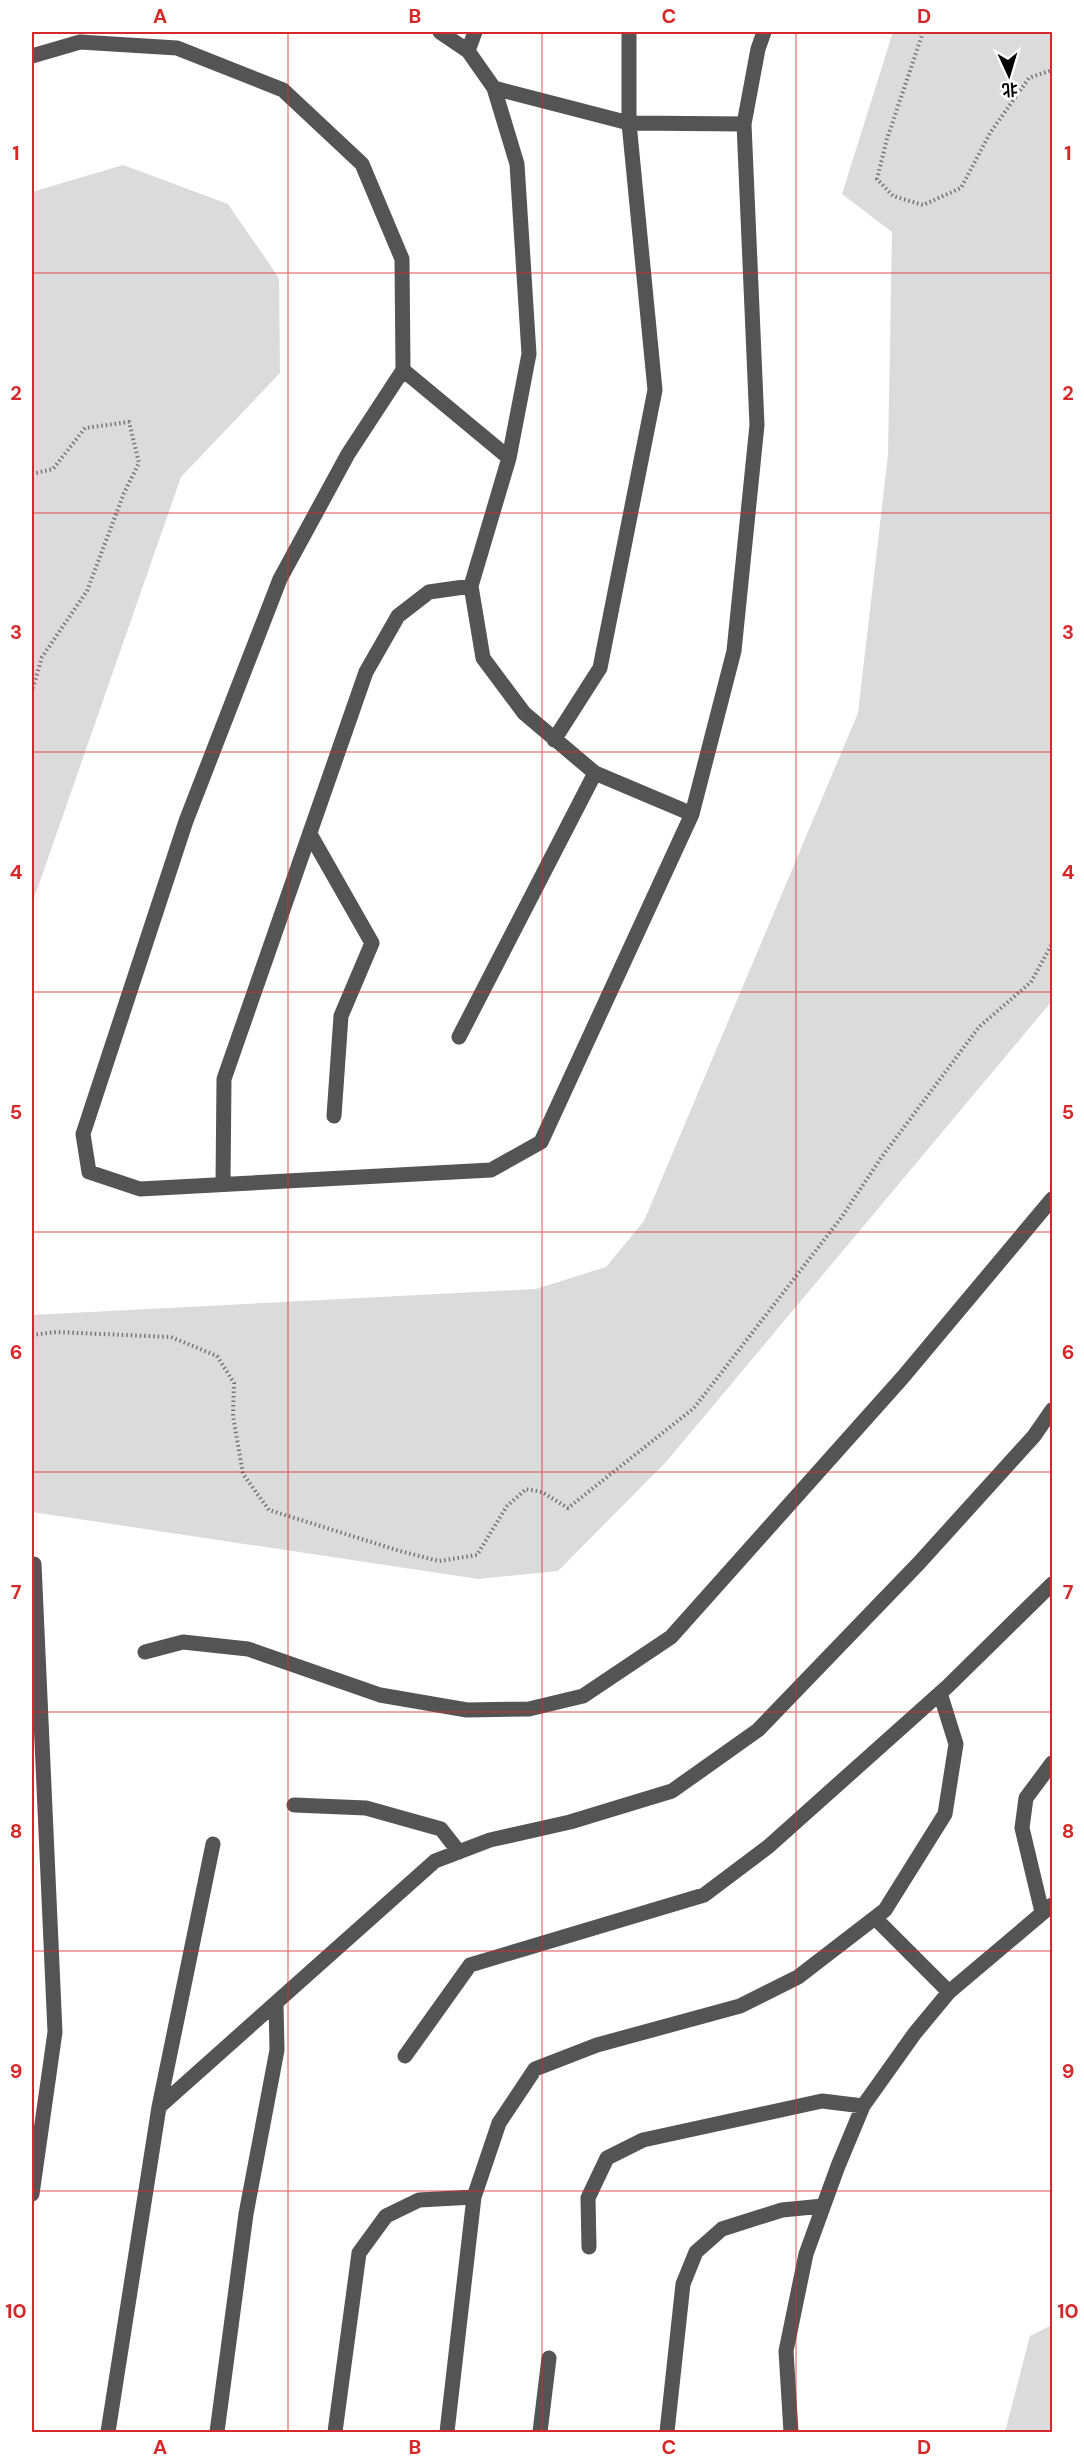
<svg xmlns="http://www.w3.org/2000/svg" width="1084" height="2464" font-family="'DM Sans','Noto Sans SC',sans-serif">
	<rect width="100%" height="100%" fill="#fff"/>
	<path fill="#dbdbdb" d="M 893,32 L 1052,32 L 1052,1001 L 666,1462 L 558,1571 L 478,1579 L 32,1512 L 32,1315 L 536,1289 L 606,1267 L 644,1221 L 858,713 L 888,455 L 892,232 L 842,194 Z
		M 123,165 L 228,204 L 279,278 L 280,373 L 181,477 L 32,904 L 32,192 Z
		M 1052,2325 L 1052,2432 L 1005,2432 L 1030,2336 Z"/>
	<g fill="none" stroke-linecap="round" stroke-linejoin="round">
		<path stroke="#767676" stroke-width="4" stroke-dasharray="1.5 3" stroke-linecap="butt" d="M 923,32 L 887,139 L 877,179 L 893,196 L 923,205 L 961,188 L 990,133 L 1029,78 L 1052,70
			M 32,474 L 53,469 L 85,428 L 129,422 L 139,463 L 124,493 L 87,591 L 42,657 L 32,691
			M 32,1335 L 56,1332 L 171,1337 L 217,1356 L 234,1383 L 233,1416 L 243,1474 L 269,1510 L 400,1551 L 439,1561 L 477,1555 L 507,1506 L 526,1489 L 542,1492 L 568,1508 L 694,1408 L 841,1218 L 881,1158 L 979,1027 L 1031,982 L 1052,944"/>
		<path stroke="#545454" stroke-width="15" d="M 440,32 L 468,51 L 494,88 L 517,164 L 529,354 L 509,458 L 471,586 L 483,658 L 524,713 L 595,773 L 692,814
			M 468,51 L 475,32
			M 32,56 L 80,42 L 177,48 L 283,90 L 362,164 L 402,259 L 403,370 L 348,454 L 280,579 L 186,821 L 83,1134 L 89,1172 L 140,1189 L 491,1170 L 541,1142 L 692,814 L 734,651 L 757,425 L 744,124 L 758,49 L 764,32
			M 494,88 L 629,123 L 744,124
			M 403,370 L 509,458
			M 554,740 L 600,668 L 655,390 L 629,123 L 629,32
			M 310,834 L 372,943 L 341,1016 L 334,1116
			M 459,1037 L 595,773
			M 223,1184 L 224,1079 L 366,672 L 398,616 L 429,592 L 471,586
			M 145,1652 L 183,1642 L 248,1649 L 380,1695 L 467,1710 L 529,1709 L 583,1696 L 671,1637 L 903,1377 L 1052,1199
			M 294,1805 L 366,1808 L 441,1829 L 459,1852
			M 1042,1912 L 1022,1828 L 1026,1798 L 1052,1763
			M 875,1918 L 949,1992
			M 405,2056 L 470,1965 L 704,1895 L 769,1846 L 948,1686 L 1052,1584
			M 159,2107 L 435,1861 L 490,1840 L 570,1822 L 672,1791 L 758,1730 L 919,1563 L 1034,1436 L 1052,1410
			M 32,2194 L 55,2032 L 34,1564
			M 589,2247 L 588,2198 L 607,2158 L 643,2140 L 822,2101 L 863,2106
			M 108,2432 L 159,2107 L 213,1844
			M 217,2432 L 246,2214 L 277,2050 L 276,2003
			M 335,2432 L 359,2253 L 386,2216 L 419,2200 L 474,2197
			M 447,2432 L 474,2197 L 499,2123 L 535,2069 L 597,2045 L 740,2006 L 798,1977 L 885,1910 L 945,1814 L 956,1744 L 940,1693
			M 540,2432 L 549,2358
			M 667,2432 L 683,2284 L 696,2252 L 722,2229 L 782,2210 L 823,2206
			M 791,2432 L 786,2351 L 806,2254 L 838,2166 L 863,2106 L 915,2033 L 949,1992 L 1052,1905"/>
	</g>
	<path fill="none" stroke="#d62828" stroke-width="1.5" stroke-opacity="0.55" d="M 288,32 L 288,2432M 542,32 L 542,2432M 796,32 L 796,2432M 32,273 L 1052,273M 32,513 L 1052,513M 32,752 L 1052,752M 32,992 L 1052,992M 32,1232 L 1052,1232M 32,1472 L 1052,1472M 32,1712 L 1052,1712M 32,1951 L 1052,1951M 32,2191 L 1052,2191"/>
	<rect width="1084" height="2464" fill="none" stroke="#ffffff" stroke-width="66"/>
	<g transform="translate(1009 75) rotate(176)" stroke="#ffffff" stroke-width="4.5" paint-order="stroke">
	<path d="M0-4.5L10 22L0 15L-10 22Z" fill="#000000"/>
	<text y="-9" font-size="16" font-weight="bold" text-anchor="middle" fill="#000000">北</text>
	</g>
	<rect x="33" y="33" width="1018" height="2398" fill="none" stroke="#d62828" stroke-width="2"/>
	<g font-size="20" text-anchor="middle" font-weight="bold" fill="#d62828">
		<text x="160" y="23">A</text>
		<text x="415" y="23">B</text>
		<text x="669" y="23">C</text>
		<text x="924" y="23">D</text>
		<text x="16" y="160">1</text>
		<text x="1068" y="160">1</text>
		<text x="16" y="400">2</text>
		<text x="1068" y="400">2</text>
		<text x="16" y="639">3</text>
		<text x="1068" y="639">3</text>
		<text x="16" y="879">4</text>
		<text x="1068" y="879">4</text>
		<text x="16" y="1119">5</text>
		<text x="1068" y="1119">5</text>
		<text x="16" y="1359">6</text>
		<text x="1068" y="1359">6</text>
		<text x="16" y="1599">7</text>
		<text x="1068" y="1599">7</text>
		<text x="16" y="1838">8</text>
		<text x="1068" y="1838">8</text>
		<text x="16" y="2078">9</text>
		<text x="1068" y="2078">9</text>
		<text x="16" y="2318">10</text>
		<text x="1068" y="2318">10</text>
		<text x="160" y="2454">A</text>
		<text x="415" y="2454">B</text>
		<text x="669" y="2454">C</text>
		<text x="924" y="2454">D</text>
	</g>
</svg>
